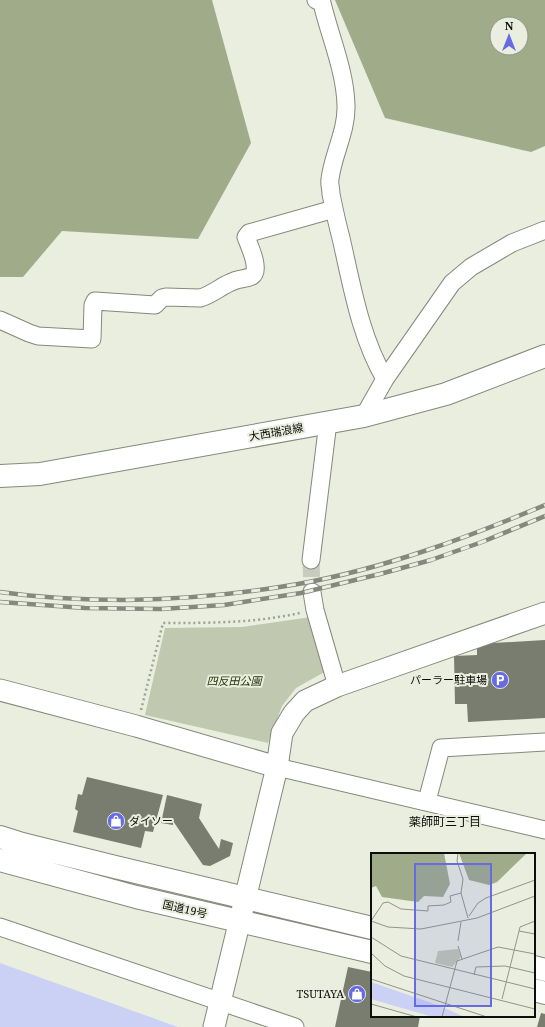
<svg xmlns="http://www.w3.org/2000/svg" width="545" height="1027" font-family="'Noto Serif','Noto Sans JP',serif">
	<rect width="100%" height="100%" fill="#e9eede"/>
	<path fill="#c0c8b0" d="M 311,617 L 328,670 L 296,688 L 282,706 L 268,743 L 145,715 L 165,628 L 242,627 Z"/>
	<path fill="#a0ac89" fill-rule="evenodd" d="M 0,0 L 212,0 L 251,143 L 198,239 L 62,231 L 23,277 L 0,277 Z
		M 335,0 L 545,0 L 545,146 L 531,152 L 385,118 ZM 497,24 L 521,24 L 521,48 L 497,48 Z"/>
	<path fill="#cbd1f5" d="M 0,963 L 175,1026 L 178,1027 L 0,1027 Z"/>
	<path fill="#797d6f" d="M 545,640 L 545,718 L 468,722 L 467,704 L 455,704 L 454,656 L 477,655 L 477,644 Z
		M 87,777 L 163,795 L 153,832 L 145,831 L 141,848 L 73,832 L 78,811 L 75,809 L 78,794 L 82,795 Z
		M 167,795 L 202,804 L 199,818 L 219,849 L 221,839 L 233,843 L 230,856 L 210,866 L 203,865 L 173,821 L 173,825 L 161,823 Z
		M 348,967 L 372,972 L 372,1016 L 420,1016 L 418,1027 L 335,1027 Z
		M 541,1013 L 545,1014 L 545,1027 L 537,1027 Z"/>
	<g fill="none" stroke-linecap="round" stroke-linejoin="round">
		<path stroke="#c8ccbe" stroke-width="17" stroke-dasharray="17 8" stroke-linecap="butt" d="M 311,560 L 312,592"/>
		<defs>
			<path id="minor" d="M 316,0 L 322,3 C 330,37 345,70 346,105 C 347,131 333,154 330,179 C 329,183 331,189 331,194 C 334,209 337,223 341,238 C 352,286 360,336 385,379 L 364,416
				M 0,320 L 29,333 L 38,336 L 92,339 L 93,305 L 95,301 L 155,305 L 162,298 L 166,297 L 200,298 C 212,295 222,285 234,281 C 240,278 247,279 252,276 C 261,270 249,245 246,237 L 249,233 L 334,209
				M 385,379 L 452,283 L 471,267 L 512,243 L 545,230
				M 311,560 L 328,422
				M 312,592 L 315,610 L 337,686
				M 277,767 L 545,830
				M 427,801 L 441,748 L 545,742
				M 0,927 L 295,1027"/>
			<path id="tertiary" d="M 0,690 L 136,726 L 277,767
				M 214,1027 L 277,767 L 282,733 L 294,713 L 305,701 L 337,686 L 545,613"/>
			<path id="secondary" d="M 0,476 L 40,474 L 364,416 L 446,394 L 545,356"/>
			<path id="trunk" d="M 0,837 L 22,844 L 115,867 L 372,928
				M 0,860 L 136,897 L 372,952
				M 534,967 L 545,970
				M 534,990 L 545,993"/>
		</defs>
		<use href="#minor" stroke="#84897b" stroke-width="19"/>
		<use href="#tertiary" stroke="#84897b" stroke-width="23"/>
		<use href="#secondary" stroke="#84897b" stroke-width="24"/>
		<use href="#trunk" stroke="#84897b" stroke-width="24"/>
		<path stroke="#9ea296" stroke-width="2.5" stroke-dasharray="2 3" stroke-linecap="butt" d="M 141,710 L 163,623 C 211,623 254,623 300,613"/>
		<use href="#minor" stroke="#fff" stroke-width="17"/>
		<use href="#tertiary" stroke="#fff" stroke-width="21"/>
		<use href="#secondary" stroke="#fff" stroke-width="22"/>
		<use href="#trunk" stroke="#fff" stroke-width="22"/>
		<defs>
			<path id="rail" d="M 0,592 C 42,598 84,600 127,600 C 184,599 241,594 298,584 C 383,569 466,538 545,505
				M 0,602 L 85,608 L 161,609 L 224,605 L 301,593 L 380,574 L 431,560 L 482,542 L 545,516"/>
		</defs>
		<use href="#rail" stroke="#84887d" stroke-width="4.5"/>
		<use href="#rail" stroke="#e9eede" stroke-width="3" stroke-dasharray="9" stroke-linecap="butt"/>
	</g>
	<defs>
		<symbol id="parking-disc" viewBox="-11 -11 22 22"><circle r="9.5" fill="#666ae3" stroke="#e9eede"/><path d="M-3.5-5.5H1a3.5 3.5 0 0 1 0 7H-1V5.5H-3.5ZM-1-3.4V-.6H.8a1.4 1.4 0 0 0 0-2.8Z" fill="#fff"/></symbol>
		<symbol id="shop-disc" viewBox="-11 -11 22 22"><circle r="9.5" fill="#666ae3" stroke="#e9eede"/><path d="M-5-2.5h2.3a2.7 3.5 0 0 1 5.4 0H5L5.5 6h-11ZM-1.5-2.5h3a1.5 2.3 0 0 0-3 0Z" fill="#fff"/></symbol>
	</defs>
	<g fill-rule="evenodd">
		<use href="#parking-disc" x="490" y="670" width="20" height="20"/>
		<use href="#shop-disc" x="106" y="811" width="20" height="20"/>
		<use href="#shop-disc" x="347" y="984" width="20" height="20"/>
	</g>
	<g text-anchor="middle" stroke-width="4" stroke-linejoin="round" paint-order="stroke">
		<g font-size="11" fill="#0c0e09" stroke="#e9eede">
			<text transform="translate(276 432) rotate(-10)" y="4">大西瑞浪線</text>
			<text transform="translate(185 909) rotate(13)" y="4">国道19号</text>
		</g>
		<g font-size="11" fill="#0c0e09" stroke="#e9eede" text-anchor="end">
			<text x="487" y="684">パーラー駐車場</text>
			<text x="129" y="825" text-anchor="start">ダイソー</text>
			<text x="344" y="998">TSUTAYA</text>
		</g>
		<g font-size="11" font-style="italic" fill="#273207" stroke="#e9eede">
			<text x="234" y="685">四反田公園</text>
		</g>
		<g font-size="12" fill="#0c0e09" stroke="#e9eede">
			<text x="445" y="826">薬師町三丁目</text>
		</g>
	</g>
	<g transform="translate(371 853)">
		<rect width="164" height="164" fill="#e9eede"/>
		<path d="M 87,96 L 90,104 L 81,114 L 64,110 L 67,98 Z" fill="#c0c8b0"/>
		<path d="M 0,0 L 73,0 L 79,31 L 72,44 L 53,43 L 47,49 L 11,44 L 5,33 L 0,35 ZM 88,0 L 156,0 L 126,29 L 118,32 L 98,27 Z" fill="#a0ac89"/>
		<path d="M 0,129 L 69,153 L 94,164 L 62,164 L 0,146 Z" fill="#cbd1f5"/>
		<path fill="none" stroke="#919489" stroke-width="1" d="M 87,0 L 86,8 L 92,26 L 90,40 L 97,65M 98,63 L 107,50 L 115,45 L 164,27M 0,68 L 12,50 L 17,49 L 30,56 L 57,58 L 57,53 L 73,52 L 80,49 L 79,43 L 90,40M 0,68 L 17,74 L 50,76 L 106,65 L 164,43M 148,78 L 164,81M 0,84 L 30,103 L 164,136M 87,88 L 90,69M 87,93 L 91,106M 0,100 L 14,113 L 33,123 L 164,156M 103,122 L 105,114 L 134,113 L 164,120M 0,126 L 116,164M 131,146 L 149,74 L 164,68M 0,151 L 46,164M 71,164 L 86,108 L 127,94 L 164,101"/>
		<path fill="#666ae3" fill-opacity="0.15" stroke="#666ae3" stroke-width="2" d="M 44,11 L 120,11 L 120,153 L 44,153 Z"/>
		<rect width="164" height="164" fill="none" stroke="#0c0e09" stroke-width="2"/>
	</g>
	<g transform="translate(509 36)"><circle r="19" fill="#e9eede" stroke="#919489"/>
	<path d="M0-3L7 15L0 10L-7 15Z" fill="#666ae3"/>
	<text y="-6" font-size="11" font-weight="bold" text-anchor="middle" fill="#0c0e09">N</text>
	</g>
</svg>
